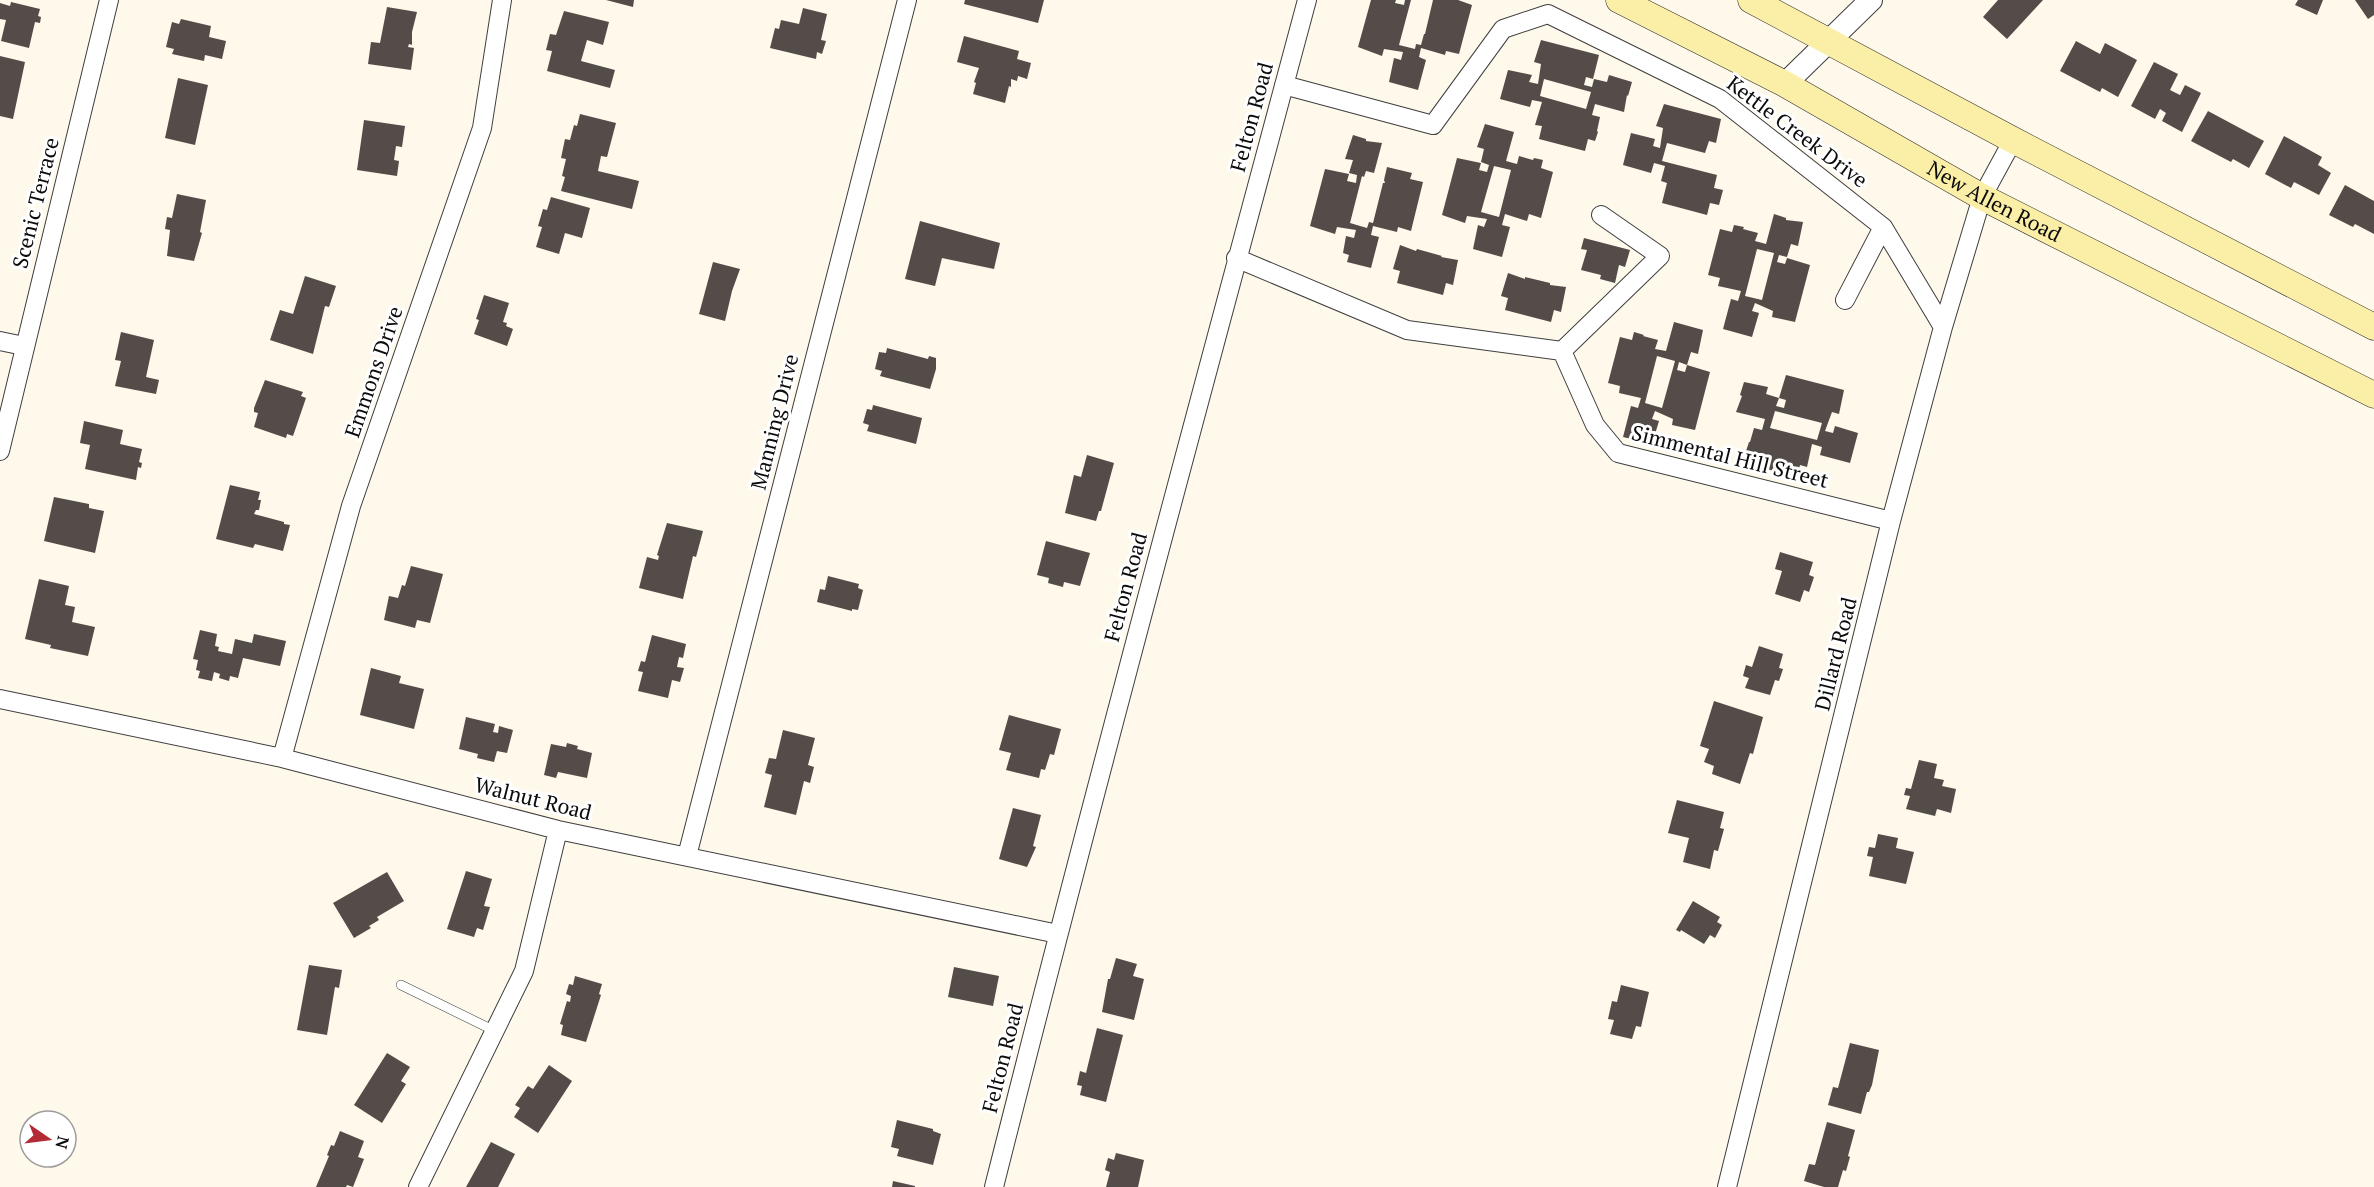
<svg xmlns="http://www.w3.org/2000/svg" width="2374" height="1187" font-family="'PT Serif',serif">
	<rect width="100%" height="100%" fill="#fef9ea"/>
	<path fill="#534c48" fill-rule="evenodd" d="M 606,0 L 634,0 L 633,7 Z
		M 965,0 L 1044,0 L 1038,23 L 964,4 Z
		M 1371,0 L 1396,0 L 1395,3 L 1404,5 L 1405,0 L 1411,0 L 1399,45 L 1415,49 L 1416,44 L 1421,45 L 1424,34 L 1425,34 L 1433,0 L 1458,0 L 1472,5 L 1459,54 L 1446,51 L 1445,55 L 1421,48 L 1419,57 L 1426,60 L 1418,90 L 1389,82 L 1394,58 L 1401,60 L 1403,52 L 1384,49 L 1382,56 L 1358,47 Z
		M 1998,0 L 2043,0 L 2007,39 L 1983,17 Z
		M 2298,0 L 2323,0 L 2317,15 L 2295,5 Z
		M 2355,0 L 2374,0 L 2374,15 L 2368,19 Z
		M 11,2 L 40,9 L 38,16 L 41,17 L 40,23 L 35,22 L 29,48 L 1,41 L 6,20 L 0,19 L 0,3 L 10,6 Z
		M 387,7 L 417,12 L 412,32 L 412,45 L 409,44 L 408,47 L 414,48 L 411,70 L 368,64 L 371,42 L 380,43 Z
		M 803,8 L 827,14 L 821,40 L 826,41 L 822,54 L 817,52 L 816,59 L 770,48 L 775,28 L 779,29 L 781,20 L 799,24 Z
		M 564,11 L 609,22 L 603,45 L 587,40 L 581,61 L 615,70 L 610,88 L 547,71 L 552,51 L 546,50 L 550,34 L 556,35 Z
		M 181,19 L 211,26 L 209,37 L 226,41 L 222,59 L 205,55 L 204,61 L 172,54 L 174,49 L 166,47 L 172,22 L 179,24 Z
		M 964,36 L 1019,51 L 1017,59 L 1031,63 L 1027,79 L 1018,76 L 1017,81 L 1011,79 L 1011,87 L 1009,86 L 1005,103 L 973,94 L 976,83 L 974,82 L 979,68 L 957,62 Z
		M 1541,40 L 1599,55 L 1593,79 L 1586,77 L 1584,85 L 1592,87 L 1594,79 L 1607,82 L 1609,75 L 1632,82 L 1628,96 L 1627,95 L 1624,112 L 1595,104 L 1592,115 L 1600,117 L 1597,131 L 1598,132 L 1595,141 L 1588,139 L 1585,151 L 1539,139 L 1542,126 L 1535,125 L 1542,102 L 1532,100 L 1530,107 L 1500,99 L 1508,70 L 1532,75 L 1529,82 L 1538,84 L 1541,64 L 1534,62 ZM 1544,79 L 1591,92 L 1586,109 L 1540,96 Z
		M 2076,41 L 2100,54 L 2105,43 L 2137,60 L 2118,97 L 2102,88 L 2100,92 L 2060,71 Z
		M 0,56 L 25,62 L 13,119 L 0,116 Z
		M 2154,62 L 2178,74 L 2170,90 L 2180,95 L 2185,85 L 2201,93 L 2182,132 L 2162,121 L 2166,113 L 2160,109 L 2155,119 L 2131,106 Z
		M 178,78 L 208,85 L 195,145 L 165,138 Z
		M 1664,104 L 1721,119 L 1716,143 L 1709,141 L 1705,153 L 1667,143 L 1662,161 L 1717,175 L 1714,188 L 1723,190 L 1719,205 L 1710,203 L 1707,215 L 1662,203 L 1667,183 L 1661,181 L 1665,166 L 1654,163 L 1651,173 L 1623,165 L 1631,133 L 1655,139 L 1653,146 L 1660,148 L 1663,128 L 1656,126 Z
		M 2208,111 L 2264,141 L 2249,168 L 2233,159 L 2231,162 L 2191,141 Z
		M 580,114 L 616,123 L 607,157 L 601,156 L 598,171 L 639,181 L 632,209 L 561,191 L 565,177 L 562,176 L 566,159 L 561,158 L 565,139 L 570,140 L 574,125 L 577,126 Z
		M 364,120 L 405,126 L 402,147 L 396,146 L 394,160 L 399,161 L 397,176 L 357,170 Z
		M 1485,124 L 1514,132 L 1506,161 L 1517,164 L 1519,156 L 1533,160 L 1534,158 L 1543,160 L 1541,168 L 1553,172 L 1541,218 L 1529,214 L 1527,221 L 1505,214 L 1502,225 L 1510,227 L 1502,257 L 1473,249 L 1478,225 L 1484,227 L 1487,219 L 1467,216 L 1465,223 L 1442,215 L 1457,158 L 1481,163 L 1479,170 L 1487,172 L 1489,165 L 1481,162 L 1484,149 L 1477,147 ZM 1494,166 L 1511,170 L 1499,217 L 1481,212 Z
		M 1353,135 L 1366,139 L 1366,141 L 1382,143 L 1374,173 L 1366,171 L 1364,177 L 1362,176 L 1350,223 L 1367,228 L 1369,222 L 1373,223 L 1383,183 L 1385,183 L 1384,180 L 1387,167 L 1412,173 L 1410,179 L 1423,182 L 1411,231 L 1398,227 L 1397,232 L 1373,226 L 1371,235 L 1379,237 L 1371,268 L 1347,262 L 1349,255 L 1343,253 L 1346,236 L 1354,238 L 1356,230 L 1337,227 L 1335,234 L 1310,226 L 1325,169 L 1349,174 L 1347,181 L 1356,183 L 1357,175 L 1349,173 L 1353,160 L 1345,159 Z
		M 2284,136 L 2322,157 L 2318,165 L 2331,173 L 2319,195 L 2294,182 L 2291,188 L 2265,174 Z
		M 2345,185 L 2374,201 L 2374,234 L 2355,224 L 2353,227 L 2329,215 Z
		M 177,194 L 206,200 L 200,232 L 202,233 L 194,261 L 167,256 L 170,230 L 165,229 L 167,217 L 172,218 Z
		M 551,197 L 590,208 L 582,238 L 565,233 L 559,254 L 536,247 L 542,227 L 538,226 L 543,209 L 547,210 Z
		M 1774,214 L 1786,218 L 1786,220 L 1803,222 L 1798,246 L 1791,244 L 1787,257 L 1779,255 L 1777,262 L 1785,264 L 1787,258 L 1810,265 L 1795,322 L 1772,317 L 1773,311 L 1755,303 L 1752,311 L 1759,313 L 1752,337 L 1723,329 L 1731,299 L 1738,301 L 1741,291 L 1718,286 L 1720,278 L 1708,275 L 1720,229 L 1732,232 L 1734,225 L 1744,227 L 1743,229 L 1758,233 L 1755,241 L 1766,244 ZM 1757,249 L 1774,253 L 1762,300 L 1745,296 Z
		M 920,221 L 1000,243 L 994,269 L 942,258 L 935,286 L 905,279 Z
		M 1584,238 L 1630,250 L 1625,267 L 1619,265 L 1615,283 L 1600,279 L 1601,275 L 1581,270 L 1587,250 L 1581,249 Z
		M 1400,245 L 1416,251 L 1417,249 L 1442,256 L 1441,257 L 1458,260 L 1453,285 L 1446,283 L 1443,295 L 1397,283 L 1400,271 L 1393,269 Z
		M 713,262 L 740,269 L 732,291 L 725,321 L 699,314 Z
		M 1508,273 L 1525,279 L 1525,277 L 1550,283 L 1550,285 L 1566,287 L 1561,312 L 1554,310 L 1551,322 L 1505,310 L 1508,298 L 1501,296 Z
		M 305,276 L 336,286 L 329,307 L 325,306 L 313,354 L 270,340 L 280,310 L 293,314 Z
		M 484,295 L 509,303 L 503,322 L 507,323 L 506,326 L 513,329 L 507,346 L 474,334 L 479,320 L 476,319 Z
		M 1674,322 L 1703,330 L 1698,354 L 1691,352 L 1687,365 L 1679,362 L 1677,370 L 1685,372 L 1687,365 L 1710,372 L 1695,430 L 1672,425 L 1673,419 L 1655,411 L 1652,419 L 1659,421 L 1652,444 L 1623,437 L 1631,406 L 1638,408 L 1641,398 L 1619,393 L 1620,386 L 1608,383 L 1620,337 L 1632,340 L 1634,332 L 1644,335 L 1643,336 L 1658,340 L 1655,349 L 1666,351 ZM 1657,356 L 1675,361 L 1662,408 L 1645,403 Z
		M 121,332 L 154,340 L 146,377 L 159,380 L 156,394 L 115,386 L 121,361 L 115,360 Z
		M 887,348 L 928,359 L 929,356 L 936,358 L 936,369 L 930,389 L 880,376 L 882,371 L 875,369 L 879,352 L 886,353 Z
		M 1786,375 L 1844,390 L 1839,414 L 1832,412 L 1825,431 L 1833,433 L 1835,426 L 1858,433 L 1850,463 L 1820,455 L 1822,447 L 1812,444 L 1807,467 L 1800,465 L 1797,477 L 1751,465 L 1754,453 L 1746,451 L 1749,442 L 1750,442 L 1754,428 L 1762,430 L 1765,419 L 1736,412 L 1742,396 L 1740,395 L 1744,382 L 1768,387 L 1766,394 L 1779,398 L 1776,406 L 1784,408 L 1786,400 L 1779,398 ZM 1775,411 L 1822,423 L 1817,440 L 1770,428 Z
		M 265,380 L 303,392 L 301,396 L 306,398 L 293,436 L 287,434 L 286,438 L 254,427 L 258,413 L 254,412 L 254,408 Z
		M 873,405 L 922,418 L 916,444 L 867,431 L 869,425 L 863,423 L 867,409 L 872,410 Z
		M 84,421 L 123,430 L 120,444 L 142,449 L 139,462 L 142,463 L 141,468 L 138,467 L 136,480 L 85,469 L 90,445 L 80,443 Z
		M 1087,455 L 1114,463 L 1101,511 L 1099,511 L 1096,521 L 1065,513 L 1074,475 L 1081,477 Z
		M 230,485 L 260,492 L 258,500 L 261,500 L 259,510 L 256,510 L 254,514 L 284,522 L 284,524 L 290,525 L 283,551 L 255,544 L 253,548 L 216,539 Z
		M 54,497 L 89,504 L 89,508 L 104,511 L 95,553 L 44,541 Z
		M 667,523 L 703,531 L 696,557 L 693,556 L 683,599 L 639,588 L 647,557 L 658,560 L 659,556 L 657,555 Z
		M 1046,541 L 1090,553 L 1080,586 L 1064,582 L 1063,587 L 1048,583 L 1049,578 L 1037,575 Z
		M 1780,552 L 1813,562 L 1809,575 L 1814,577 L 1809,592 L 1804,590 L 1800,602 L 1775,594 L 1782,571 L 1775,569 Z
		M 411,566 L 443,574 L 430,623 L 417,620 L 415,628 L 384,620 L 389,596 L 398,598 L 402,585 L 405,586 Z
		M 828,576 L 859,584 L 858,588 L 863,590 L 858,610 L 852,609 L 852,611 L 817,602 L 820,589 L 825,590 Z
		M 39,579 L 69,586 L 65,605 L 75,607 L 72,622 L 95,627 L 88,656 L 50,648 L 51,645 L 25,639 Z
		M 200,630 L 217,634 L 215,646 L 219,647 L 218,651 L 232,654 L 235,639 L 252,643 L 254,634 L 286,641 L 280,666 L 243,658 L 238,678 L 230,676 L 229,681 L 219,678 L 220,674 L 214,672 L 212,681 L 198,678 L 200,671 L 196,670 L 198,660 L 193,659 Z
		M 652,635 L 686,644 L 683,658 L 679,657 L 677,667 L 684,668 L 680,682 L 672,680 L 668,698 L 638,691 L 643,672 L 638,671 L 641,661 L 645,662 Z
		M 1759,646 L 1783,654 L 1779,668 L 1783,669 L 1779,681 L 1775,680 L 1770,695 L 1745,688 L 1749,678 L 1743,676 L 1746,665 L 1752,667 Z
		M 371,668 L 401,676 L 399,683 L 424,689 L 414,729 L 360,715 Z
		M 1714,701 L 1763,717 L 1753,754 L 1750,753 L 1740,784 L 1712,774 L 1714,766 L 1704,762 L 1709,749 L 1700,746 Z
		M 1009,715 L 1061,729 L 1054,755 L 1050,754 L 1045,770 L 1041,769 L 1039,778 L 1006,770 L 1011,753 L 999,750 Z
		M 466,717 L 495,724 L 493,732 L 498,733 L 499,726 L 513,730 L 507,753 L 497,751 L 494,762 L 477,758 L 478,754 L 459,749 Z
		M 783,730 L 815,738 L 808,765 L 814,767 L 810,783 L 804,781 L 796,815 L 764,807 L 772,775 L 765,773 L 769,758 L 776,759 Z
		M 567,743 L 578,746 L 577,749 L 592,753 L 587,778 L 558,772 L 556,778 L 544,775 L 551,744 L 566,747 Z
		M 1919,760 L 1937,764 L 1934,778 L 1944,780 L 1942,786 L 1956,789 L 1951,813 L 1937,809 L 1935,816 L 1906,809 L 1910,796 L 1904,795 L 1906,788 L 1911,789 Z
		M 1677,800 L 1724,812 L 1720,828 L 1724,829 L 1718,851 L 1714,850 L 1710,869 L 1683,862 L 1689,838 L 1668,833 Z
		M 1013,808 L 1041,815 L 1033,846 L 1036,847 L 1027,867 L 999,859 Z
		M 1878,834 L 1898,838 L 1896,848 L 1914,852 L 1906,884 L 1869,876 L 1873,857 L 1867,856 L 1869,847 L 1875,848 Z
		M 466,871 L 492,879 L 484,906 L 490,907 L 483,930 L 477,928 L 474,937 L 447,929 Z
		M 387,872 L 404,901 L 377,917 L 379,920 L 369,926 L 371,928 L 354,938 L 333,903 Z
		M 1693,901 L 1720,917 L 1717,922 L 1722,925 L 1715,938 L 1710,935 L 1704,944 L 1681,930 L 1680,932 L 1676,930 Z
		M 1116,958 L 1137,964 L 1133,976 L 1144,979 L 1134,1020 L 1102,1012 L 1108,979 L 1110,979 Z
		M 309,965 L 342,970 L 339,988 L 335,987 L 327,1035 L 297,1030 Z
		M 954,967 L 999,976 L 993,1006 L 948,997 Z
		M 575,976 L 602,984 L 599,994 L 601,995 L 586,1042 L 561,1035 L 563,1025 L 560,1024 L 567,1001 L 570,1002 L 571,996 L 566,994 L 569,984 L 573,985 Z
		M 1621,985 L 1649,992 L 1641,1027 L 1636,1026 L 1632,1039 L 1610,1034 L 1614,1020 L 1608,1019 L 1612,1001 L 1617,1002 Z
		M 1097,1028 L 1123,1035 L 1106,1102 L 1080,1095 L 1082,1086 L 1077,1085 L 1080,1071 L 1086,1073 Z
		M 1850,1043 L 1879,1050 L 1872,1085 L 1869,1092 L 1867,1092 L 1861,1114 L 1828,1105 L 1833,1087 L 1838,1088 Z
		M 387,1053 L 410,1067 L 401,1081 L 406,1084 L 382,1123 L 354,1105 Z
		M 549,1065 L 572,1081 L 538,1133 L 514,1117 L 520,1108 L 515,1105 L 528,1086 L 533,1089 Z
		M 897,1120 L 933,1129 L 933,1131 L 941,1134 L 933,1165 L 897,1156 L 899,1149 L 891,1147 Z
		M 1827,1122 L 1855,1130 L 1848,1156 L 1850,1157 L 1846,1171 L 1843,1170 L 1838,1187 L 1824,1187 L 1804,1181 L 1809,1164 L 1815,1165 Z
		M 340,1131 L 364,1141 L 358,1157 L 364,1159 L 353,1187 L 347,1185 L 346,1187 L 316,1187 L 329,1156 L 327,1155 L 331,1145 L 334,1146 Z
		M 491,1142 L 515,1154 L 498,1187 L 466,1187 Z
		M 1116,1153 L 1144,1160 L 1138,1187 L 1106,1187 L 1110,1172 L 1105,1170 L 1108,1158 L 1114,1160 Z
		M 893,1181 L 915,1186 L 915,1187 L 892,1187 Z"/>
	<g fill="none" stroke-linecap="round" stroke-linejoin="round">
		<defs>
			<path id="service" d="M 401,985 L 495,1031"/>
			<path id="minor" d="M 1284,85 L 1433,125 L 1503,29 L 1548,14 L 1720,99 L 1883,227 L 1943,327
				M 1236,258 L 1407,330 L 1562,351
				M 1845,300 L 1883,227
				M 0,341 L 24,346
				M 1562,351 L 1595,425 L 1618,453 L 1891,521
				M 1562,351 L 1660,256 L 1601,215
				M 0,451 L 109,0
				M 0,699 L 282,758 L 558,830 L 1058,934
				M 282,758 L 351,506 L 482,128 L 502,0
				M 687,856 L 907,0
				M 418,1187 L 524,971 L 558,830
				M 994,1187 C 1094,790 1201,395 1307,0
				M 1727,1187 L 1891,521 L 1943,327 L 1982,197 L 2013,140"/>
			<path id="tertiary" d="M 1785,84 L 1871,0"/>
			<g id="secondary">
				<path id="s1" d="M 1619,0 L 1785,84 L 1982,197 L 2374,395"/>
				<path d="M 1751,0 L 2013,140 L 2374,327"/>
			</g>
		</defs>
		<use href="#service" stroke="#3e3e3e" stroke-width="10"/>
		<use href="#minor" stroke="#3e3e3e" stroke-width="20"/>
		<use href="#tertiary" stroke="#3e3e3e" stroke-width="24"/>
		<use href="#secondary" stroke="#2d2d2d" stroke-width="27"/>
		<use href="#service" stroke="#fff" stroke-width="9"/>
		<use href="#minor" stroke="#fff" stroke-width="18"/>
		<use href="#tertiary" stroke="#fff" stroke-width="22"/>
		<use href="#secondary" stroke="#fbefa8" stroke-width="26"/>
	</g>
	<g text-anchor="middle" stroke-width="6" stroke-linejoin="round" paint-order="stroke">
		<g font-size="21" fill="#0b0b0b" stroke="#fff">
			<text transform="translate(1252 117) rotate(-75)" y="7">Felton Road</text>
			<text transform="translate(1797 132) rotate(37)" y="7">Kettle Creek Drive</text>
			<text dy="7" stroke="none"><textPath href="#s1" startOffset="426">New Allen Road</textPath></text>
			<text transform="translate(36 203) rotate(-76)" y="7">Scenic Terrace</text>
			<text transform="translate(374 372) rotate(-71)" y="7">Emmons Drive</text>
			<text transform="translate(775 422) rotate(-76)" y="7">Manning Drive</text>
			<text transform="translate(1730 457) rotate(14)" y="7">Simmental Hill Street</text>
			<text transform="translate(1126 587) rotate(-75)" y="7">Felton Road</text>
			<text transform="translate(1836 654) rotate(-76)" y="7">Dillard Road</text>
			<text transform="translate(533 799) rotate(14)" y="7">Walnut Road</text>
			<text transform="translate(1003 1058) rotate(-76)" y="7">Felton Road</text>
		</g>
	</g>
	<g transform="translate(48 1139) rotate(104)"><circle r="28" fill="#ffffff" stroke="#9d9d9d" stroke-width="1.5"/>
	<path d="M0-4.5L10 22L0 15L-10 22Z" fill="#b42a35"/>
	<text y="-9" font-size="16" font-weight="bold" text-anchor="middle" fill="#0b0b0b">N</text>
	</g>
</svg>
